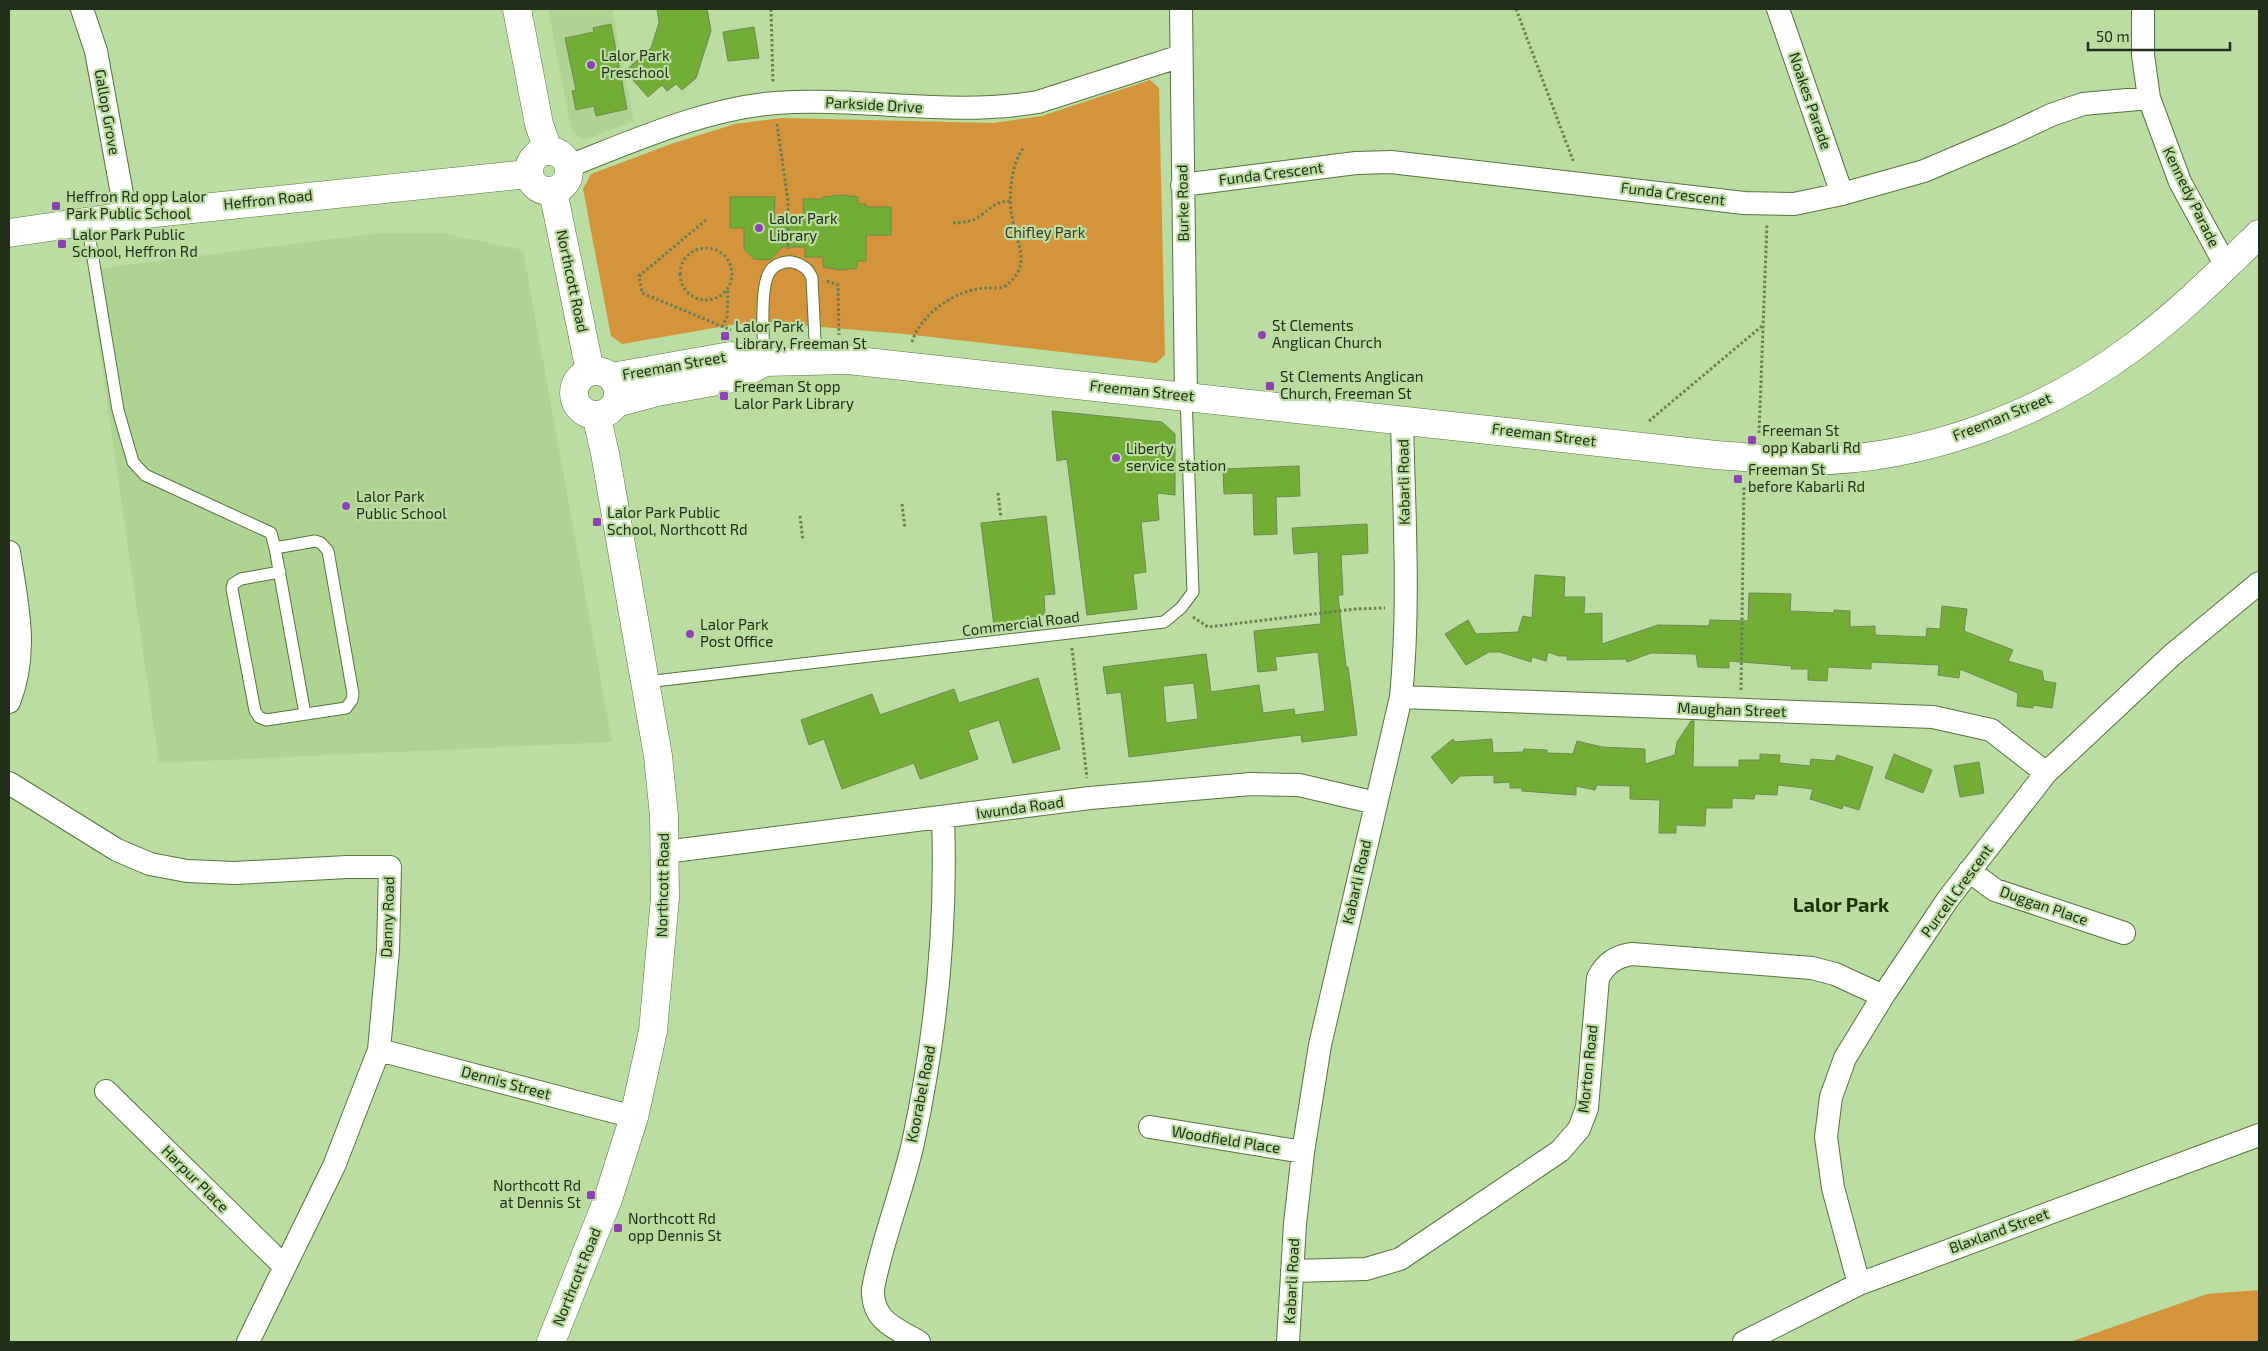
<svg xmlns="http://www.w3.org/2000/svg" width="2268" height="1351" font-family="'Exo 2',sans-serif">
	<rect width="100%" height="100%" fill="#bbdda1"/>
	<path fill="#afd492" d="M 548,9 L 612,9 L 634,121 L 584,140 L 572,133 Z
		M 381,233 L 442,233 L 523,250 L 612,742 L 159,763 L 88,270 Z"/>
	<path fill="#d3943b" d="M 1150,80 L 1159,88 L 1165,355 L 1156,363 L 905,334 L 774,323 L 737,324 L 622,344 L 611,336 L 583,189 L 591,174 L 671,144 L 735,124 L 782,118 L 993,123 L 1042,116 Z
		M 2259,1290 L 2259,1342 L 2070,1342 L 2207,1294 Z"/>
	<path fill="#72ae35" stroke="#6b8a52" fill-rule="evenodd" d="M 657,9 L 707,9 L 711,31 L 696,78 L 682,90 L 676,84 L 667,91 L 662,85 L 648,97 L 625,71 L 651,48 L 659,23 Z
		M 611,24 L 627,109 L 596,116 L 594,106 L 576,110 L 572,91 L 576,90 L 565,38 L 594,32 L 593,28 Z
		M 754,27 L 759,58 L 728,61 L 723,32 Z
		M 841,195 L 858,197 L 858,204 L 866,204 L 866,207 L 891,207 L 891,235 L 866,235 L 866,261 L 857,261 L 857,268 L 840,270 L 823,267 L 823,257 L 805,257 L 805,247 L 782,247 L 770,260 L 754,259 L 744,249 L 744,228 L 730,228 L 730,197 L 775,197 L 774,222 L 804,222 L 803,199 L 823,199 L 823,197 Z
		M 1052,411 L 1162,422 L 1175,434 L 1175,495 L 1157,493 L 1159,520 L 1141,522 L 1146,572 L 1133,574 L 1137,609 L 1087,615 L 1067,459 L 1057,461 Z
		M 1299,466 L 1300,496 L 1276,497 L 1277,534 L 1254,535 L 1253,493 L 1224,494 L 1223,469 Z
		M 1046,516 L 1055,594 L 1044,595 L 1045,612 L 1038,621 L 994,626 L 981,523 Z
		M 1367,524 L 1368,553 L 1341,555 L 1343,595 L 1338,595 L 1346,667 L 1348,667 L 1357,735 L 1302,742 L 1301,735 L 1129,757 L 1121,692 L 1107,694 L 1103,667 L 1206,654 L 1211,692 L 1259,685 L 1263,713 L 1294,709 L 1295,715 L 1325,711 L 1318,652 L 1275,657 L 1277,670 L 1258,672 L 1254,631 L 1321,624 L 1318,552 L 1294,554 L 1292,528 ZM 1194,683 L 1198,719 L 1166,723 L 1163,686 Z
		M 1535,575 L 1565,577 L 1564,597 L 1585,597 L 1584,614 L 1602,613 L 1602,644 L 1658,625 L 1709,626 L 1710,620 L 1748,621 L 1749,593 L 1791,594 L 1790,611 L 1834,613 L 1834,610 L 1850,611 L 1850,627 L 1875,626 L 1875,635 L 1926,637 L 1927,628 L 1940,629 L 1942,606 L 1967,609 L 1964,631 L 2013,650 L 2008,661 L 2042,671 L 2044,681 L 2056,683 L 2052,708 L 2033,705 L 2033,708 L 2017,706 L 2018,693 L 1960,669 L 1959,678 L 1938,675 L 1939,665 L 1871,662 L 1871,669 L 1828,667 L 1827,681 L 1808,680 L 1808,669 L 1791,669 L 1792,666 L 1729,661 L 1729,668 L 1698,667 L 1696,654 L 1651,653 L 1627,662 L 1626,659 L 1567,660 L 1567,656 L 1559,656 L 1548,652 L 1546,661 L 1532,657 L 1531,662 L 1500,652 L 1489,652 L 1466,665 L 1445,634 L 1468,620 L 1476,634 L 1518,632 L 1523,616 L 1532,618 Z
		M 1038,678 L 1060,749 L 1013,763 L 999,720 L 968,730 L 978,759 L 920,779 L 914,763 L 842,789 L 824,739 L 809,745 L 801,720 L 872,694 L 880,715 L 954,689 L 959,703 Z
		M 1691,721 L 1694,721 L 1693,767 L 1739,767 L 1739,760 L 1760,760 L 1760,754 L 1780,755 L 1779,763 L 1810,766 L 1811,759 L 1835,761 L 1837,755 L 1873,767 L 1859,810 L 1843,805 L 1842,809 L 1810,799 L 1813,789 L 1778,785 L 1777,795 L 1755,794 L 1754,799 L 1732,798 L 1732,808 L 1706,808 L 1705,826 L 1676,825 L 1676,833 L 1659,833 L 1660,800 L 1630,799 L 1630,786 L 1597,785 L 1595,790 L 1576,786 L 1576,795 L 1522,791 L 1522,788 L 1510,788 L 1510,782 L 1494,783 L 1494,775 L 1460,776 L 1452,784 L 1431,757 L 1453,739 L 1455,742 L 1492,739 L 1493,753 L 1523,752 L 1524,749 L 1547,750 L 1547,753 L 1573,754 L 1577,741 L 1602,747 L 1645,749 L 1645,764 L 1675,755 L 1677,742 Z
		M 1894,754 L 1932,770 L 1923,793 L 1885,778 Z
		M 1979,762 L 1984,793 L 1960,797 L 1954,766 Z"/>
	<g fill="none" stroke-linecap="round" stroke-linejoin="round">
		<defs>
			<path id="service" d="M 87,222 L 118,410 L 133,462 L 145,475 L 271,533 L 275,548 L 305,714
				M 765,362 C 763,344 760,287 769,273 C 773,265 783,261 792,262 C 801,264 809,269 812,278 L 816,360
				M 275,548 L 315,541 L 321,543 L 328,551 L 353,694 L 352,700 L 346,708 L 266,720 L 259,717 L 255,711 L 232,589 L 233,584 L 241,579 L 280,572
				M 646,682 L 1164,622 L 1181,608 L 1193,592 L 1186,396"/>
			<path id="minor" d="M 82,9 L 96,51 L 126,216
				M 1181,9 L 1186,396
				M 1778,9 L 1842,194
				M 2143,9 L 2143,55 L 2149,98 L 2180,182 L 2226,266
				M 569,166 C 633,141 707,108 776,103 C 863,97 950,117 1038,102 L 1181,56
				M 1182,185 L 1356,163 L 1391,162 L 1744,203 L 1794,204 L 1842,194 L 1924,171 L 2011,134 L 2051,115 L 2083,104 L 2149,98
				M 9,552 C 17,603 29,652 9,702
				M 1401,697 L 1933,717 L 1991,730 L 2046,773
				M 9,783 L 117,850 L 150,864 L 187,871 L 235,873 L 347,867 L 390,867 L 388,950 L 379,1050 L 334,1166 L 248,1342
				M 665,852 L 1090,798 L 1251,784 L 1299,785 L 1376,803
				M 1969,871 L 1995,890 L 2124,933
				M 379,1050 L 634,1117
				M 106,1091 L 284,1266
				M 1150,1127 L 1303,1152
				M 1292,1271 L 1366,1269 L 1400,1259 L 1560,1151 L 1579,1129 L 1587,1108 L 1598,978 C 1605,964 1616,956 1632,954 L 1812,968 L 1835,974 L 1883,996
				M 1859,1284 L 1833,1188 L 1826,1137 L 1831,1097 L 1845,1058 L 1883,996 L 1948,899 L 2046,773 L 2172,655 L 2259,583
				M 919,1342 C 895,1328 872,1321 873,1289 C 882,1240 902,1192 913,1143 C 936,1036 947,927 943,818
				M 1288,1342 L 1295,1224 L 1303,1152 L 1320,1045 L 1401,697 C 1410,605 1404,512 1402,420
				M 1744,1342 L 1859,1284 L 2259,1135"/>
			<path id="tertiary" d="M 517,9 L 539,124 L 548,150
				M529 171a20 20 0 1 1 40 0a20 20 0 1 1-40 0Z
				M 553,191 L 590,371
				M 9,233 L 126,216 L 528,174
				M574 393a22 22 0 1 1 44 0a22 22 0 1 1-44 0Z
				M 612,377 L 730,356 L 765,362 L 848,360 L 1716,455 C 1747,457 1779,461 1810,461 C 1925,459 2041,416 2133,347 C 2178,314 2219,273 2259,234
				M 616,403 L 657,392 L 734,378 L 765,362
				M 551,1342 L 608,1199 L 634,1117 L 653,1031 L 665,898 L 664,816 L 658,756 L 605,453 L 596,415"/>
		</defs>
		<use href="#service" stroke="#57753d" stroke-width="13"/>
		<use href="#minor" stroke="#57753d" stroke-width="24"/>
		<use href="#tertiary" stroke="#57753d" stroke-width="29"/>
		<path stroke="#677e56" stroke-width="3" stroke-dasharray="2.5 2.5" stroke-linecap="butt" d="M 771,9 L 773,83
			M 1516,9 L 1574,163
			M 777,124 L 788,201 L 788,249
			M 706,220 L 639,276 L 642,293 L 731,330
			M 953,223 C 963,222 973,222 980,216 C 992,208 995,201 1011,201
			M680 274a26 26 0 1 1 52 0a26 26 0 1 1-52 0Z
			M 827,281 L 838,285 L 839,335
			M 722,327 L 727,317 L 728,289
			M 912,342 C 920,316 950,294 977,289 C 986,287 995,289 1004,287 C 1033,267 1017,244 1012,217 C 1008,196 1011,164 1024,147
			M 1649,421 L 1762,326
			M 1759,433 L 1767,224
			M 998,493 L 1001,518
			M 902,504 L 905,529
			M 800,516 L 803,541
			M 1193,617 L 1208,627 L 1355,609 L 1385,608
			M 1072,648 L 1087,778
			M 1741,690 L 1744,485"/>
		<use href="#service" stroke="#fff" stroke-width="11"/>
		<use href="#minor" stroke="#fff" stroke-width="22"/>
		<use href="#tertiary" stroke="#fff" stroke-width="28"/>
	</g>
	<g fill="#8d42b4" stroke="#bbdda1" stroke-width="2">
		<circle cx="591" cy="65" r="5"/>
		<rect x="51" y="201" width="10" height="10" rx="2.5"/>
		<circle cx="759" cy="228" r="5"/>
		<rect x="57" y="239" width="10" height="10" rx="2.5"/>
		<circle cx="1262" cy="335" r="5"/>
		<rect x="720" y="331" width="10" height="10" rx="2.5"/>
		<rect x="1265" y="381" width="10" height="10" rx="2.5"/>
		<rect x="719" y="391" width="10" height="10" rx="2.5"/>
		<rect x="1747" y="435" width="10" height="10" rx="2.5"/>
		<circle cx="1116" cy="458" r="5"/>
		<rect x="1733" y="474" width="10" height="10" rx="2.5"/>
		<circle cx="346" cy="506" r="5"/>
		<rect x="592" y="517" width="10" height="10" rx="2.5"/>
		<circle cx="690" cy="634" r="5"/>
		<rect x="586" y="1190" width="10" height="10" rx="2.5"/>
		<rect x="613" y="1223" width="10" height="10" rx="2.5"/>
	</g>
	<g text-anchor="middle" stroke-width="4.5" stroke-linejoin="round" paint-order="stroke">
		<g font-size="15" fill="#222f18" stroke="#bbdda1" text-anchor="start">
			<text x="601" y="61">Lalor Park<tspan x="601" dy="17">Preschool</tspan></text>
			<text x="66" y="202">Heffron Rd opp Lalor<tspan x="66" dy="17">Park Public School</tspan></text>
			<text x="769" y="224">Lalor Park<tspan x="769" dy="17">Library</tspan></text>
			<text x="72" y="240">Lalor Park Public<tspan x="72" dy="17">School, Heffron Rd</tspan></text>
			<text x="1272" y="331">St Clements<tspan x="1272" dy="17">Anglican Church</tspan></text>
			<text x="735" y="332">Lalor Park<tspan x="735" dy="17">Library, Freeman St</tspan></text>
			<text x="1280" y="382">St Clements Anglican<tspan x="1280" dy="17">Church, Freeman St</tspan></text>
			<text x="734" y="392">Freeman St opp<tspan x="734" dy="17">Lalor Park Library</tspan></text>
			<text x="1762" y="436">Freeman St<tspan x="1762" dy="17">opp Kabarli Rd</tspan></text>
			<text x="1126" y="454">Liberty<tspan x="1126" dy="17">service station</tspan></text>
			<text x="1748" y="475">Freeman St<tspan x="1748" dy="17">before Kabarli Rd</tspan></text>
			<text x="356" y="502">Lalor Park<tspan x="356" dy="17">Public School</tspan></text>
			<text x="607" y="518">Lalor Park Public<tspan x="607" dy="17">School, Northcott Rd</tspan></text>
			<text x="700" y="630">Lalor Park<tspan x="700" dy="17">Post Office</tspan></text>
			<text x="581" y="1191" text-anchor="end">Northcott Rd<tspan x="581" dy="17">at Dennis St</tspan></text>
			<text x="628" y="1224">Northcott Rd<tspan x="628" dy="17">opp Dennis St</tspan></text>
		</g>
		<g font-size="15" fill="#222f18" stroke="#bbdda1">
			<text transform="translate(1810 101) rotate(71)" y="5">Noakes Parade</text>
			<text transform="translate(874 105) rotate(3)" y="5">Parkside Drive</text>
			<text transform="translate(107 112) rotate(80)" y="5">Gallop Grove</text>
			<text transform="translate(1271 174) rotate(-7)" y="5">Funda Crescent</text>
			<text transform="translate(1673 194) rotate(7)" y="5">Funda Crescent</text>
			<text transform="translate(2191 197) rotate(64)" y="5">Kennedy Parade</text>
			<text transform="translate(268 200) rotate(-6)" y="5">Heffron Road</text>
			<text transform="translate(1183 203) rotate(-91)" y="5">Burke Road</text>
			<text transform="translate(572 281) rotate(78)" y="5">Northcott Road</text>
			<text transform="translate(674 366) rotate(-10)" y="5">Freeman Street</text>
			<text transform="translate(1142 391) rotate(6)" y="5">Freeman Street</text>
			<text transform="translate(2002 417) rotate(-22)" y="5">Freeman Street</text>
			<text transform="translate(1544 435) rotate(7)" y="5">Freeman Street</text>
			<text transform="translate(1404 482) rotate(-91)" y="5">Kabarli Road</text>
			<text transform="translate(1021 624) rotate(-7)" y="5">Commercial Road</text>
			<text transform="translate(1732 710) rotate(2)" y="5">Maughan Street</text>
			<text transform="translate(1020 808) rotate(-8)" y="5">Iwunda Road</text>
			<text transform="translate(1357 882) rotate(-77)" y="5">Kabarli Road</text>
			<text transform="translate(663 885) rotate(-89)" y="5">Northcott Road</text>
			<text transform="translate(1957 891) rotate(-54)" y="5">Purcell Crescent</text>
			<text transform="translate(2044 906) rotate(19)" y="5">Duggan Place</text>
			<text transform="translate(388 917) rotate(-88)" y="5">Danny Road</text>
			<text transform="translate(1588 1069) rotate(-84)" y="5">Morton Road</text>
			<text transform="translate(506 1083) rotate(15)" y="5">Dennis Street</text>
			<text transform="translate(921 1094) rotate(-79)" y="5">Koorabel Road</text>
			<text transform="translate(1226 1140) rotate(9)" y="5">Woodfield Place</text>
			<text transform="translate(195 1179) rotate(45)" y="5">Harpur Place</text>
			<text transform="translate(1999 1231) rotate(-20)" y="5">Blaxland Street</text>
			<text transform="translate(577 1277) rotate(-68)" y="5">Northcott Road</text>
			<text transform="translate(1292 1281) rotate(-87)" y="5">Kabarli Road</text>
		</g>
		<g font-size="15" fill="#43331f" stroke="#bbdda1">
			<text x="1045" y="238">Chifley Park</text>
		</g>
		<g font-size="20" font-weight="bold" fill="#1d3207" stroke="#bbdda1">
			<text x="1841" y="912">Lalor Park</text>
		</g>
	</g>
	<rect width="2268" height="1351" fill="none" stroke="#222f18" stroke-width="20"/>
	<path d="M2088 42v8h142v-8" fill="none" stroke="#222f18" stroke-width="2.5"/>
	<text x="2096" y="42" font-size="15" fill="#222f18" stroke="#bbdda1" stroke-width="4" paint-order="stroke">50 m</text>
</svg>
